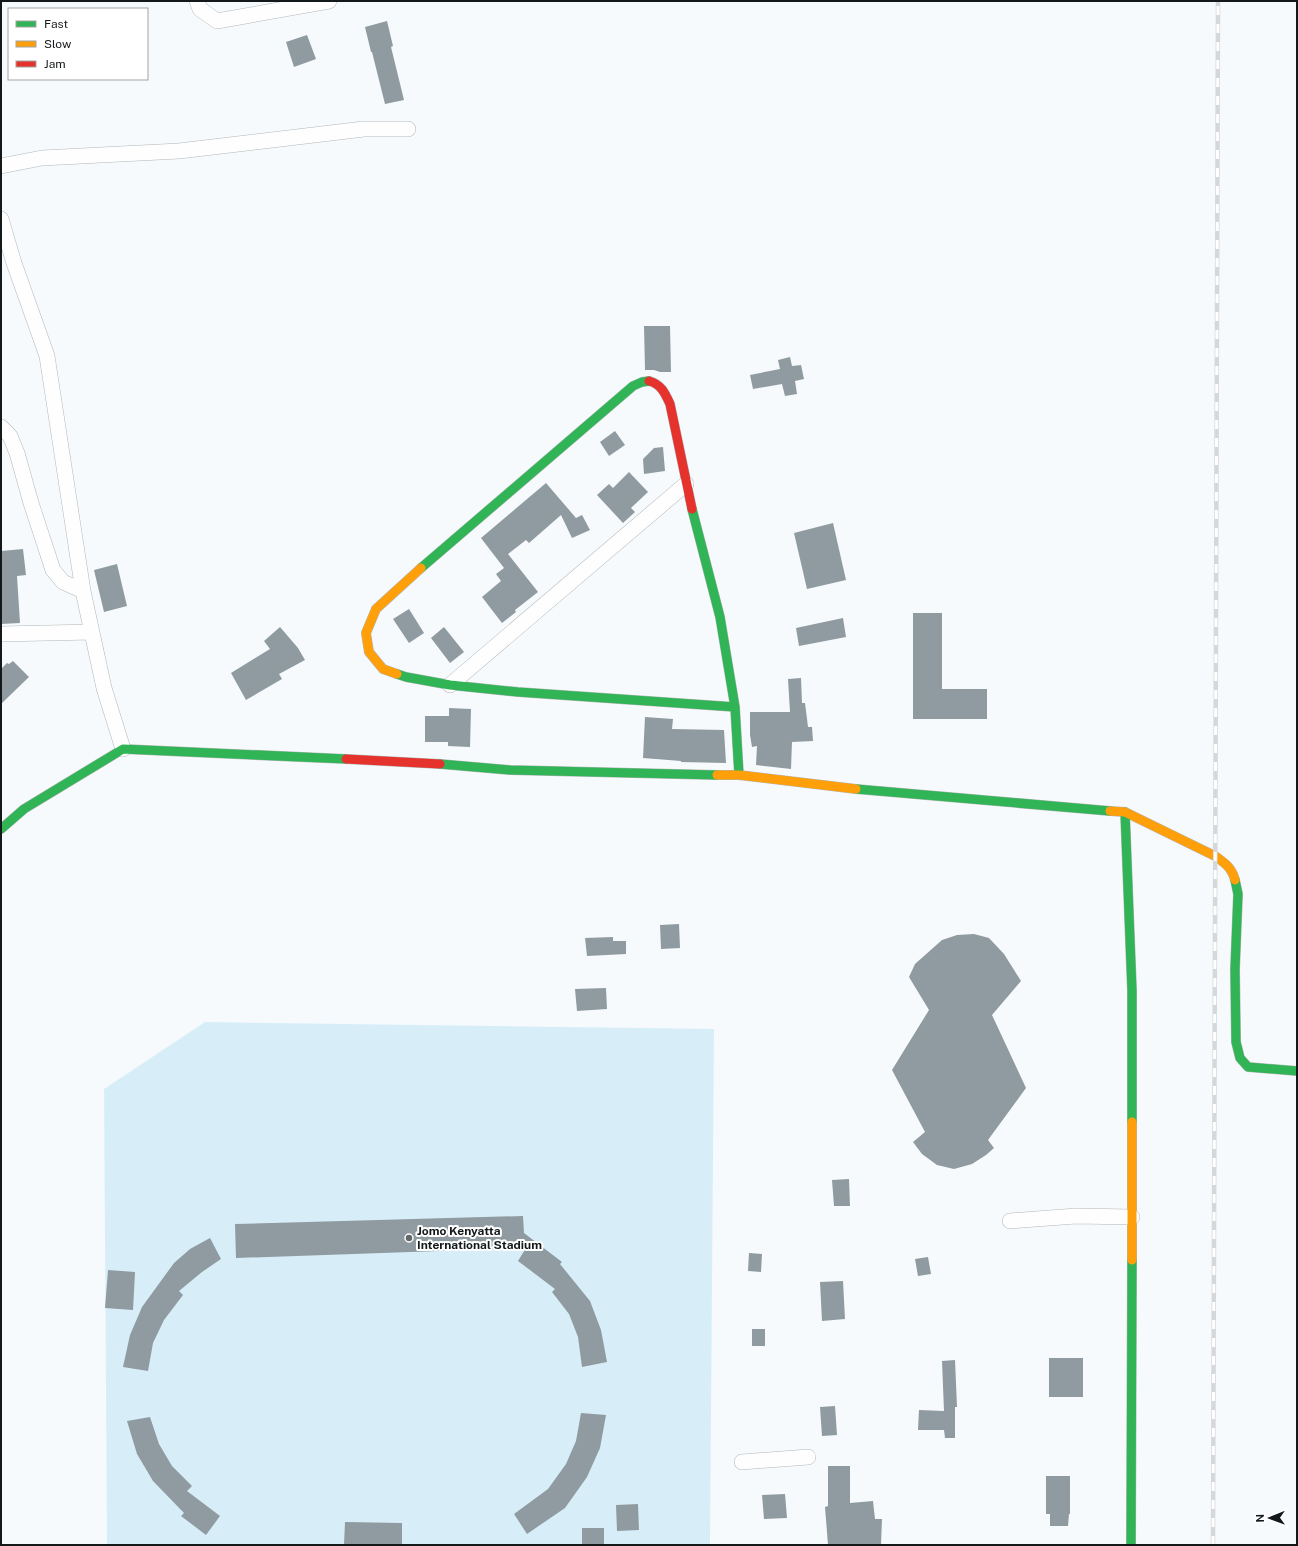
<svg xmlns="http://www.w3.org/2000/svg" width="1298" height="1546" font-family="'Public Sans',sans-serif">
	<rect width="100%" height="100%" fill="#f6fafc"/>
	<path fill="#d7eef9" d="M 205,1022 L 714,1029 L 710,1545 L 107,1545 L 104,1089 Z"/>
	<path fill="#8f9ba0" d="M 387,21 L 393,46 L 391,47 L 404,100 L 385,104 L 372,52 L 371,52 L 365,27 Z
		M 307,35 L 316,59 L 294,67 L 286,42 Z
		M 644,326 L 670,326 L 671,372 L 660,372 L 654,370 L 645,370 Z
		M 790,357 L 792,366 L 801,365 L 804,379 L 795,381 L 797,394 L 785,396 L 782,384 L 753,389 L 750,375 L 780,369 L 778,360 Z
		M 615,431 L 625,445 L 609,456 L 600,442 Z
		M 663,447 L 665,471 L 644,474 L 643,459 L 654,448 Z
		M 629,472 L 648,492 L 631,508 L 635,512 L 623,523 L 597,495 L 609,484 L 613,488 Z
		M 546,483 L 576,518 L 582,515 L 590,530 L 572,538 L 561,515 L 529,543 L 526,540 L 508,554 L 538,592 L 515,610 L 516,612 L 502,623 L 482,597 L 501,581 L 496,574 L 504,568 L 481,538 Z
		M 833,523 L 846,580 L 807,589 L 794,533 Z
		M 23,549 L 26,575 L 17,576 L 20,623 L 1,624 L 1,551 Z
		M 117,564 L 127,606 L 104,612 L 94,570 Z
		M 409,609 L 424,633 L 409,643 L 393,619 Z
		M 913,613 L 942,613 L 942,689 L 987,689 L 987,719 L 913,719 Z
		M 843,618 L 846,637 L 799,646 L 796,628 Z
		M 280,627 L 298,648 L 305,660 L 279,674 L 282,679 L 246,700 L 231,673 L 270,649 L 264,641 Z
		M 444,627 L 464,652 L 450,663 L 431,638 Z
		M 13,661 L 29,677 L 1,704 L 1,669 L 7,663 L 9,664 Z
		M 801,678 L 802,703 L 805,703 L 808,727 L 812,727 L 813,741 L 792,742 L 791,769 L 756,765 L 757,746 L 752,747 L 750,735 L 750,712 L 790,712 L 788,679 Z
		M 449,708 L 471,709 L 470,747 L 448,746 L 448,742 L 425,742 L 425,716 L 449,716 Z
		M 645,717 L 673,719 L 672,729 L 724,730 L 726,763 L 681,762 L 681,761 L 643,758 Z
		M 679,924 L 680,948 L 661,949 L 660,925 Z
		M 974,934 L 989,938 L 1004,954 L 1021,981 L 992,1015 L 1026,1088 L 988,1140 L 994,1148 L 986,1155 L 972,1164 L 954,1169 L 937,1165 L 922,1154 L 913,1142 L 925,1132 L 892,1070 L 929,1010 L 909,977 L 915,964 L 942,940 L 957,935 Z
		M 613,937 L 613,941 L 626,941 L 626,954 L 587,956 L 585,938 Z
		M 606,988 L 607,1009 L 577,1011 L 575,989 Z
		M 849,1179 L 850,1206 L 834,1206 L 832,1180 Z
		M 523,1216 L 524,1233 L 562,1262 L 560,1264 L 590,1301 L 601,1330 L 607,1362 L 582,1367 L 578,1337 L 569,1314 L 552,1292 L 555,1289 L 518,1261 L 526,1248 L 236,1258 L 235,1224 Z
		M 210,1238 L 221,1259 L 202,1272 L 179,1291 L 183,1295 L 164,1320 L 153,1343 L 148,1371 L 123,1367 L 130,1335 L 142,1307 L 174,1263 L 190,1249 Z
		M 749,1253 L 762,1254 L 761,1272 L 748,1271 Z
		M 928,1257 L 931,1274 L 918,1276 L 915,1259 Z
		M 108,1270 L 135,1272 L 133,1310 L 105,1308 Z
		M 843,1281 L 845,1319 L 822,1321 L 820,1282 Z
		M 752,1329 L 765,1329 L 765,1346 L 752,1346 Z
		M 1049,1358 L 1083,1358 L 1083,1397 L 1049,1397 Z
		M 955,1360 L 957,1407 L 955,1407 L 955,1438 L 945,1438 L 944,1430 L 918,1430 L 919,1410 L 944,1411 L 942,1361 Z
		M 835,1406 L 837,1435 L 822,1436 L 820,1407 Z
		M 581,1413 L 606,1415 L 600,1448 L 587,1477 L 565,1508 L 527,1534 L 514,1514 L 548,1489 L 566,1464 L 576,1441 Z
		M 150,1417 L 159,1444 L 172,1466 L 192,1486 L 187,1491 L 220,1516 L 206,1535 L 181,1516 L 184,1513 L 153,1481 L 137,1454 L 127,1421 Z
		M 828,1466 L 850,1466 L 850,1503 L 873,1501 L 875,1519 L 882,1519 L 881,1545 L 828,1545 L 825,1507 L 828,1506 Z
		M 1046,1476 L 1070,1476 L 1070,1514 L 1069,1514 L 1068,1526 L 1050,1526 L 1050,1514 L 1046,1514 Z
		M 785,1494 L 787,1518 L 764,1519 L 762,1495 Z
		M 638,1504 L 639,1530 L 617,1531 L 616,1505 Z
		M 345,1522 L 402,1523 L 402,1545 L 344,1545 Z
		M 582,1528 L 604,1528 L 604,1545 L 582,1545 Z"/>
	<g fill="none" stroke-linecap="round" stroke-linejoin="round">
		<defs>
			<path id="street" d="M 197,1 L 200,9 L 217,21 L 329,1
				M 1,166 L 42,158 L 179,151 L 364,129 L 408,129
				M 1,219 L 14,263 L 47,356 L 83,591 L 104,688 L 123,749
				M 1,427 L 10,436 L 17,453 L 31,503 L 53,570 L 63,582 L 83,591
				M 1,634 L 92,632
				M 450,685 L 686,484
				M 1010,1221 L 1076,1216 L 1132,1217
				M 742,1462 L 808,1457"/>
			<path id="fast" d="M 692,509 L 720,617 L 735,707 L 739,775
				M 421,568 L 633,386 L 642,382 L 649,381
				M 397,674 L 406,677 L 450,685 L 518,692 L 735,707
				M 440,764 L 510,770 L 717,775
				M 856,789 L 1110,811
				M 1125,812 L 1132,991 L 1132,1122
				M 1,829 L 24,809 L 123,749 L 346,759
				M 1235,880 L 1238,894 L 1235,969 L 1236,1042 L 1240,1058 L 1248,1067 L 1297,1071
				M 1131,1545 L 1132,1260"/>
			<path id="slow" d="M 397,674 L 383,669 L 369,652 L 366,633 L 376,609 L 421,568
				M 717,775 L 739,775 L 856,789
				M 1110,811 L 1125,812 L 1215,856 C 1225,863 1232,868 1235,880
				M 1132,1260 L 1132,1122"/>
			<path id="jam" d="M 649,381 C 661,384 665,393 670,404 L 692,509
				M 346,759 L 440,764"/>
		</defs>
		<use href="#street" stroke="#b3b7b9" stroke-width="16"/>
		<use href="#fast" stroke="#b3b7b9" stroke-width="10"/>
		<use href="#slow" stroke="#b3b7b9" stroke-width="10"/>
		<use href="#jam" stroke="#b3b7b9" stroke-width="10"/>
		<use href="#street" stroke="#fefeff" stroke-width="15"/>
		<use href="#fast" stroke="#30b455" stroke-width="9"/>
		<use href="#slow" stroke="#ff9f0a" stroke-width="9"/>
		<use href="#jam" stroke="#e5322d" stroke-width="9"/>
		<defs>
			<path id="rail" d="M 1213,1545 L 1218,1"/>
		</defs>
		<use href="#rail" stroke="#d6d7d8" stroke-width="4.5"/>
		<use href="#rail" stroke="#fff" stroke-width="3" stroke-dasharray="9" stroke-linecap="butt"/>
	</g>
	<circle fill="#626769" stroke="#fff" stroke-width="1.5" cx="409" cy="1238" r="4"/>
	<g text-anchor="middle" stroke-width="4" stroke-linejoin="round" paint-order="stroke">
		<g font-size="12" font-weight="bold" fill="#13181a" stroke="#fff" text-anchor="start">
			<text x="417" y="1235">Jomo Kenyatta<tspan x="417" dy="14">International Stadium</tspan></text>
		</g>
	</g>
	<rect width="1298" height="1546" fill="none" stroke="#13181a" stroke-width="4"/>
	<rect x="8" y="8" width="140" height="72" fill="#ffffff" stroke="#a1a3a3"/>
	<rect x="16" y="21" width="20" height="6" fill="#30b455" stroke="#a1a3a3"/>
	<text x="44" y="28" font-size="12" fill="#13181a">Fast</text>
	<rect x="16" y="41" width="20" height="6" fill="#ff9f0a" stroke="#a1a3a3"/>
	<text x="44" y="48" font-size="12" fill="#13181a">Slow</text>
	<rect x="16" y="61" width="20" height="6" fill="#e5322d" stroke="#a1a3a3"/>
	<text x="44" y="68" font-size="12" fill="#13181a">Jam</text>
	<g transform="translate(1270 1518) rotate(269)" stroke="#ffffff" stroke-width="3" paint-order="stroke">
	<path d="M0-3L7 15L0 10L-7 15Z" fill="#13181a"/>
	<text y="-6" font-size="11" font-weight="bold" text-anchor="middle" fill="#13181a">N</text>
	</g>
</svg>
